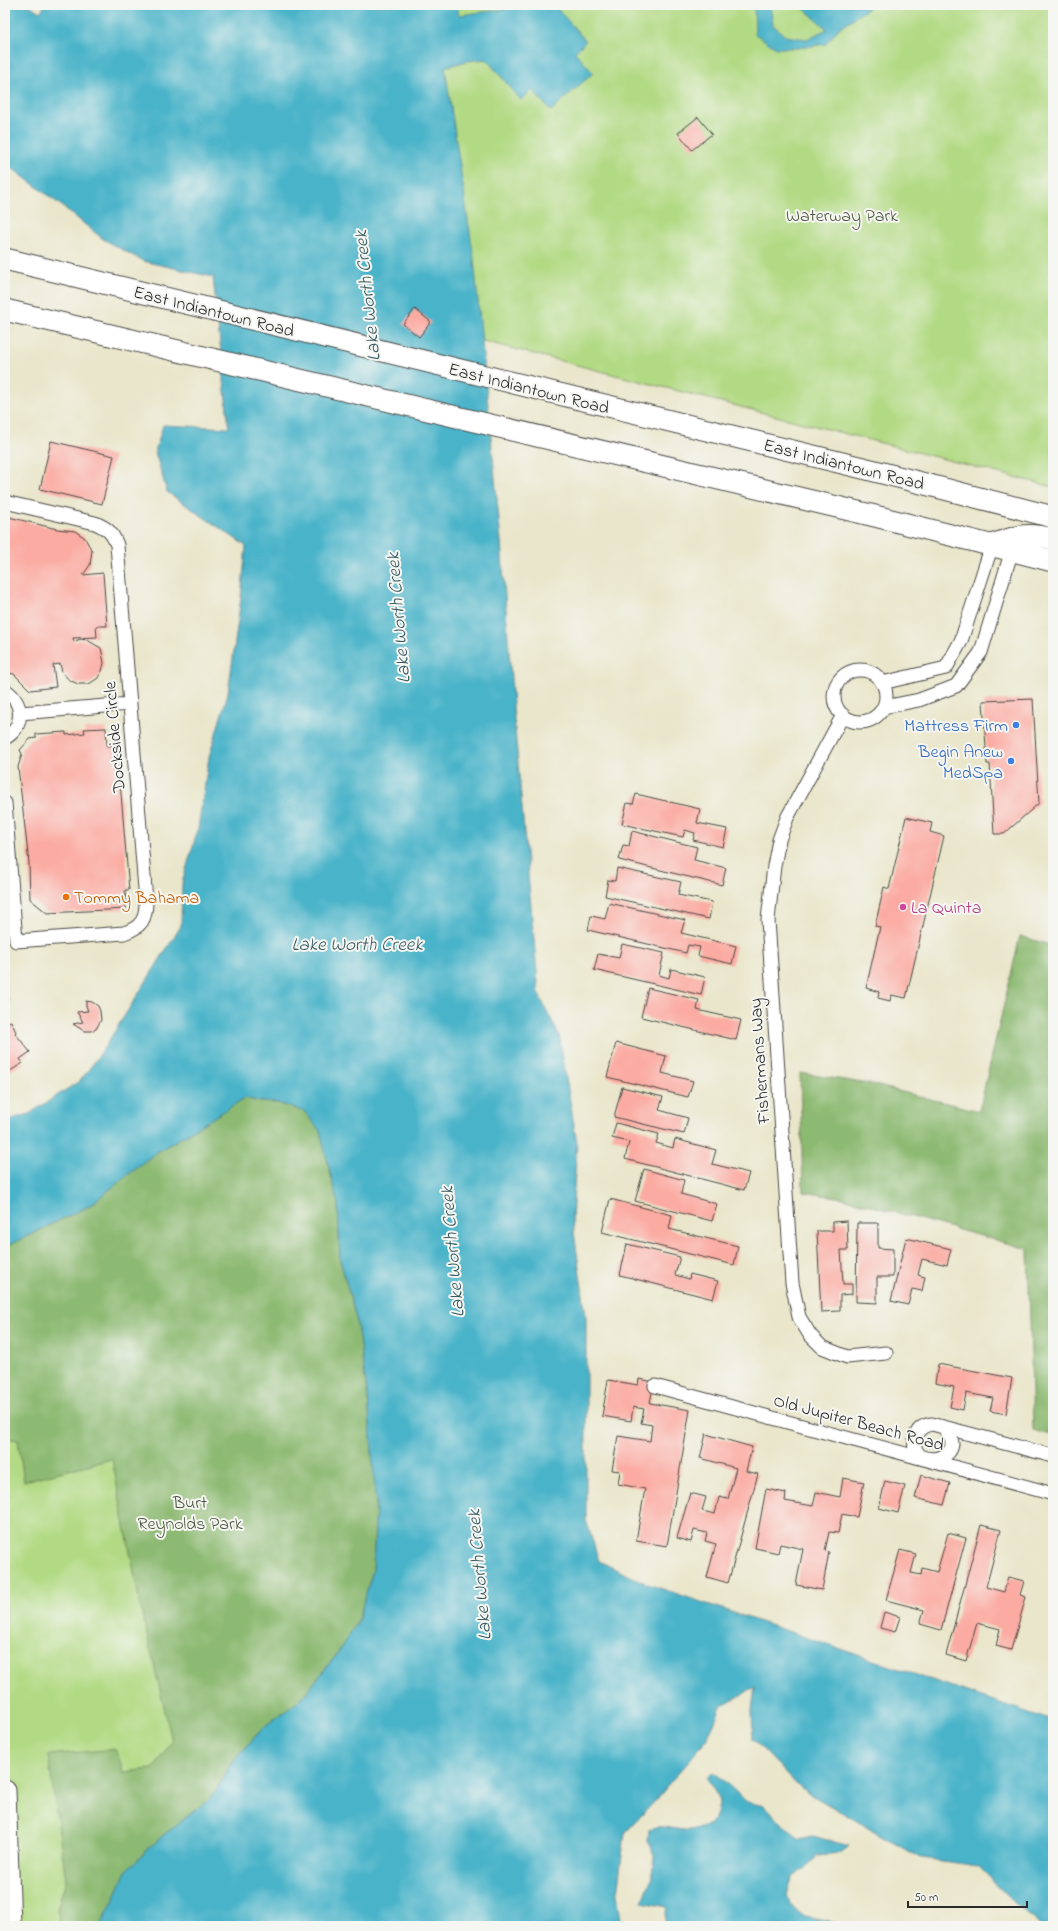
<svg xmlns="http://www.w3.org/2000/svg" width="1058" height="1931" font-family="'Indie Flower',sans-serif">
	<rect width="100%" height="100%" fill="#f6f6f2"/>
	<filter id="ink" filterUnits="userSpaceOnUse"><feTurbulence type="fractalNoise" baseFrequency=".025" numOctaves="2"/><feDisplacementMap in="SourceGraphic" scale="8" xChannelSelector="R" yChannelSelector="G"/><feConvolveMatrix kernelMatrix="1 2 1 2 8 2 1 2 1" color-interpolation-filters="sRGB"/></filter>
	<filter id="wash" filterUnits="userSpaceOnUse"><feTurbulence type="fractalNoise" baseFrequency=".012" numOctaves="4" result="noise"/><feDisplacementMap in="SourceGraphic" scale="16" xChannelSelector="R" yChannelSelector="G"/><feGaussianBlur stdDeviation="0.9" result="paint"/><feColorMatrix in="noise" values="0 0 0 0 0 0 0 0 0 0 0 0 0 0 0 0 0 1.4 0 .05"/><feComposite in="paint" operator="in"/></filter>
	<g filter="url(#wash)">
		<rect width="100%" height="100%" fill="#eae6cb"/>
		<path fill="#b2da84" stroke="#6e8258" d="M 428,5 L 1053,5 L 1053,487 L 479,340 Z
			M 5,1247 L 356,1318 L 126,1871 L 100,1926 L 5,1926 Z"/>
		<path fill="#8dba72" stroke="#5c724e" d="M 1020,936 L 1053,946 L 1053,1436 L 1033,1430 L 1028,1249 L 843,1198 L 803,1192 L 800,1073 L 870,1084 L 979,1111 Z
			M 245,1098 L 261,1102 L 278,1103 L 306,1112 L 320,1130 L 338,1204 L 340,1260 L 356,1318 L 368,1398 L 376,1504 L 373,1570 L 358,1621 L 335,1657 L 299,1701 L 265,1726 L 236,1757 L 211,1798 L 161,1837 L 126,1871 L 111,1906 L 100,1926 L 61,1926 L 57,1909 L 66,1880 L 48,1755 L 116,1749 L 123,1772 L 153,1769 L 172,1741 L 142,1614 L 112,1459 L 24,1481 L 18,1440 L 5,1438 L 5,1247 L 89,1206 L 154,1154 Z"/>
		<path fill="#4ab3c9" stroke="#3a6f7a" d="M 5,5 L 29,5 L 40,12 L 45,5 L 457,5 L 459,15 L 538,5 L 554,5 L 586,41 L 575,52 L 593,73 L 551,111 L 532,90 L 521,100 L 486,59 L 467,61 L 445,67 L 474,259 L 501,541 L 514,719 L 539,995 L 559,1035 L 577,1143 L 572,1218 L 586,1316 L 586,1520 L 599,1561 L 645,1583 L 1053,1721 L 1053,1926 L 1042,1926 L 1026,1914 L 977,1866 L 921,1858 L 801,1789 L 753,1739 L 752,1710 L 755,1687 L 721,1707 L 707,1739 L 656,1800 L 625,1833 L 617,1893 L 622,1926 L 100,1926 L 111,1906 L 126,1871 L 161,1837 L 211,1798 L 236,1757 L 265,1726 L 299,1701 L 335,1657 L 358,1621 L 373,1570 L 376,1504 L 368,1398 L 356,1318 L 340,1260 L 338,1204 L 320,1131 L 305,1112 L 278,1103 L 261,1102 L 245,1098 L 154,1154 L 89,1206 L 5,1247 L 5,1121 L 29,1114 L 81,1080 L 101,1053 L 181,926 L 182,883 L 198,829 L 209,757 L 228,693 L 241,598 L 246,546 L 167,492 L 155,452 L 163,425 L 229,428 L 213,277 L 143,261 L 103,239 L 62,206 L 5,163 Z
			M 754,5 L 770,5 L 773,25 L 785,36 L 807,39 L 827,29 L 802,7 L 802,5 L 868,5 L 867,9 L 839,28 L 826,44 L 798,48 L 776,48 L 755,34 Z
			M 714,1772 L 747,1802 L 764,1806 L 799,1839 L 813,1836 L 849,1846 L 841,1853 L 817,1855 L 807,1867 L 792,1878 L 787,1895 L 790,1905 L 806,1917 L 834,1923 L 839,1926 L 664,1926 L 667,1907 L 642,1902 L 646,1890 L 652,1881 L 655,1858 L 648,1842 L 649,1829 C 664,1823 674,1831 690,1830 C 696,1830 703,1827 709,1826 L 716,1816 L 720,1801 L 707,1778 Z"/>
		<g id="blocks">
			<path fill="#fbaba2" d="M 698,117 L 712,134 L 692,150 L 678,133 Z
				M 415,309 L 431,322 L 419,337 L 403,324 Z
				M 51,441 L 114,456 L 102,504 L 40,489 Z
				M 5,516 L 57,529 L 75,531 L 85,538 L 92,551 L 90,565 L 83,575 L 103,573 L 107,626 L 96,626 L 97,637 L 73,638 L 74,642 L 80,639 L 87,640 L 101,648 L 104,663 L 102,671 L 98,678 L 89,684 L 78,684 L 69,680 L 62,672 L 60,664 L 53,665 L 56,687 L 30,690 L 14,674 L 5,673 Z
				M 1033,699 L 1039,803 L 1004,834 L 994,834 L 990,764 L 987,764 L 983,701 Z
				M 106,728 L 107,746 L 117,745 L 129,890 L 125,890 L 126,909 L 47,913 L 30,899 L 29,863 L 18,767 L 22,754 L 20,750 L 30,739 L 36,738 L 36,734 L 66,732 L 66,735 L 85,733 L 84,729 Z
				M 636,794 L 700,809 L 697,823 L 727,829 L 723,847 L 693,840 L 695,833 L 685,830 L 683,837 L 622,824 L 627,803 L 633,804 Z
				M 906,817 L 932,823 L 930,832 L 944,836 L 906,998 L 891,995 L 890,1001 L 878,998 L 879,992 L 866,988 L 880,927 L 875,926 L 884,887 L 889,889 Z
				M 632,831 L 697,847 L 694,860 L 726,868 L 722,885 L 619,860 L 623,845 L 629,846 Z
				M 617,868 L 681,882 L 678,895 L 712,902 L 709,919 L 605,896 L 608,880 L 615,881 Z
				M 609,903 L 685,920 L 681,933 L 736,946 L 732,964 L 698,956 L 700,947 L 688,945 L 686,953 L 588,930 L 591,916 L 605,919 Z
				M 622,944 L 664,953 L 659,975 L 669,978 L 671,969 L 705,977 L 701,995 L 594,970 L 598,954 L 619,958 Z
				M 5,963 L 8,1001 L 5,1001 Z
				M 648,988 L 699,1000 L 697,1010 L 741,1020 L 736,1040 L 641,1017 Z
				M 86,1001 L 92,1002 L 98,1006 L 100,1011 L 101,1020 L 96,1029 L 91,1031 L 84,1031 L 73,1024 L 83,1022 L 77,1012 L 88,1011 L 86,1006 Z
				M 11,1021 L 16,1032 L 15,1033 L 30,1052 L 20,1059 L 23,1063 L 5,1074 L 5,1024 Z
				M 616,1043 L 666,1056 L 662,1073 L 693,1081 L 688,1097 L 607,1077 Z
				M 622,1087 L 663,1097 L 659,1110 L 688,1118 L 684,1134 L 614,1117 Z
				M 616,1123 L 659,1134 L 656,1143 L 673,1148 L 675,1139 L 716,1150 L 712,1164 L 749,1173 L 744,1190 L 625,1159 L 629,1142 L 612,1138 Z
				M 644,1169 L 684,1180 L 681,1194 L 717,1204 L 712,1221 L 635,1201 Z
				M 610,1199 L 672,1215 L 669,1229 L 738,1246 L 734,1265 L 602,1232 Z
				M 847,1221 L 848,1250 L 841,1250 L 843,1284 L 852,1284 L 852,1294 L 840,1295 L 840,1311 L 821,1312 L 817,1231 L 833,1231 L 833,1222 Z
				M 857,1223 L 878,1223 L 878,1248 L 893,1249 L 893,1277 L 877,1277 L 877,1303 L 856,1302 Z
				M 906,1238 L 951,1249 L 947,1265 L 922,1259 L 918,1275 L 925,1277 L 922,1291 L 912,1289 L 908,1305 L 891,1301 Z
				M 627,1244 L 680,1257 L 675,1275 L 689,1279 L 690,1274 L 718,1281 L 713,1299 L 620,1275 Z
				M 938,1364 L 1012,1378 L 1006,1414 L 990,1411 L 993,1398 L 966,1393 L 963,1410 L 950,1407 L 954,1387 L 935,1383 Z
				M 639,1379 L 654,1382 L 650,1403 L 690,1410 L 667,1546 L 636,1541 L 645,1489 L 618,1484 L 620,1471 L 612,1470 L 618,1436 L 650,1441 L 652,1425 L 641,1423 L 644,1409 L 633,1407 L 631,1421 L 602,1416 L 608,1380 L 638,1385 Z
				M 706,1434 L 752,1447 L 746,1471 L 758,1474 L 728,1583 L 707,1577 L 716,1544 L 705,1541 L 707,1533 L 694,1530 L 691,1542 L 677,1538 L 690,1493 L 706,1497 L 702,1511 L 715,1514 L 719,1497 L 728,1499 L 736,1468 L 700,1458 Z
				M 921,1475 L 950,1483 L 944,1505 L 915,1498 Z
				M 843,1478 L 864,1482 L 857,1517 L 842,1514 L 838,1533 L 829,1532 L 825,1551 L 829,1552 L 822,1590 L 796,1585 L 803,1549 L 780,1544 L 778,1553 L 755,1548 L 766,1489 L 786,1493 L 785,1501 L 813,1506 L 816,1492 L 840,1497 Z
				M 885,1481 L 905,1486 L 898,1513 L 879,1508 Z
				M 981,1525 L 1001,1530 L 986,1587 L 1004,1592 L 1008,1577 L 1024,1581 L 1020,1595 L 1026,1597 L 1011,1650 L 996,1646 L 1000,1629 L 977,1623 L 966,1661 L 946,1655 Z
				M 948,1533 L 966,1538 L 941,1630 L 920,1624 L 924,1610 L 886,1600 L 900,1550 L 916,1554 L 911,1573 L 921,1575 L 922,1568 L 937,1572 Z
				M 884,1612 L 900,1617 L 895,1632 L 880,1628 Z"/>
		</g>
	</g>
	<g filter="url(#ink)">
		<use href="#blocks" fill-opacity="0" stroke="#484743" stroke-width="1"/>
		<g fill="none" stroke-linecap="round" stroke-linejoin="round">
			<defs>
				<path id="minor" d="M 5,502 L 95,523 C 107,528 112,532 117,545 L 146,901 C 146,919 142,927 124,933 L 16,941 L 5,803
					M834 696a26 26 0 1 1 52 0a26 26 0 1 1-52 0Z
					M 882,683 L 946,668 L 961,641 L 992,545
					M 5,690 C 24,702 25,727 5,738
					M 884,707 L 919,700 L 956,686 L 981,652 L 1012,550
					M 20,713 L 130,704
					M 843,715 L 787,818 L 779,840 L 774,866 L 768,920 L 792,1283 L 799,1317 L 810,1335 L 822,1347 L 847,1357 L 886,1353
					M 655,1386 L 1053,1494
					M 944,1428 C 975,1461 904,1473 916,1436 C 918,1428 925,1425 932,1424 L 1053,1456"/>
				<path id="primary" d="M 5,259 L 871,470 L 1053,517
					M 5,310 L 875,516 L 1053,561
					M 992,545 C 1018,536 1026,532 1053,539
					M 5,1791 L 10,1926"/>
			</defs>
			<use href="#minor" stroke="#484743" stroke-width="15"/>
			<use href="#primary" stroke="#484743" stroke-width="23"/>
			<use href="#minor" stroke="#fff" stroke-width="13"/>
			<use href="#primary" stroke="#fff" stroke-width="21"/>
		</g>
	</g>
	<g fill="#3f7fe0" stroke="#f6f6f2" stroke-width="1.5">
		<circle cx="1016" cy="725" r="4"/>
		<circle cx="1011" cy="761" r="4"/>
	</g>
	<circle fill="#e8710a" stroke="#f6f6f2" stroke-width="1.5" cx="66" cy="897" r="4"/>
	<circle fill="#d1479c" stroke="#f6f6f2" stroke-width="1.5" cx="903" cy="907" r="4"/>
	<g text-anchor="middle" stroke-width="4" stroke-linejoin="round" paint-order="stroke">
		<g font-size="18" fill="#4d5741" stroke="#f6f6f2">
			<text x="842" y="221">Waterway Park</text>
			<text x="190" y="1508">Burt<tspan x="190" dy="21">Reynolds Park</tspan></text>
		</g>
		<g font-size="18" fill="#2b2b2b" stroke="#f6f6f2">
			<text transform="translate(214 311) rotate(14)" y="6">East Indiantown Road</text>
			<text transform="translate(529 388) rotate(14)" y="6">East Indiantown Road</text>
			<text transform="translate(844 464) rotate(14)" y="6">East Indiantown Road</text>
			<text transform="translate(114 737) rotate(-95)" y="6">Dockside Circle</text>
			<text transform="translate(759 1061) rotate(-94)" y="6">Fishermans Way</text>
			<text transform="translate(859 1422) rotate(15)" y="6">Old Jupiter Beach Road</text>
		</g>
		<g font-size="18" fill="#366cbe" stroke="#f6f6f2" text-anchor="end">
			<text x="1008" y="731">Mattress Firm</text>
			<text x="1003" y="757">Begin Anew<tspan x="1003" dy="21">MedSpa</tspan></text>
		</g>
		<g font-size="18" fill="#c56008" stroke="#f6f6f2" text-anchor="start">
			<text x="74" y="903">Tommy Bahama</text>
		</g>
		<g font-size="18" fill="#b23c85" stroke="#f6f6f2" text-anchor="start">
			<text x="911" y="913">La Quinta</text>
		</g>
		<g font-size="19" font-style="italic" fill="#365b62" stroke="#f6f6f2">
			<text transform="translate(366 296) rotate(-96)" y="7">Lake Worth Creek</text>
			<text transform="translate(397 618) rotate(-95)" y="7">Lake Worth Creek</text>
			<text x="357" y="950">Lake Worth Creek</text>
			<text transform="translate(451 1252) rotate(-95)" y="7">Lake Worth Creek</text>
			<text transform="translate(478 1575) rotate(-95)" y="7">Lake Worth Creek</text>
		</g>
	</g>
	<rect width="1058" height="1931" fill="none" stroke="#f6f6f2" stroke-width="20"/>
	<path d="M908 1901v6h119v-6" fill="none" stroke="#2b2b2b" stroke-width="2"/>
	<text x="914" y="1901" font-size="12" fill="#2b2b2b" stroke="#f6f6f2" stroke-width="3" paint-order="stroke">50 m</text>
</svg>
